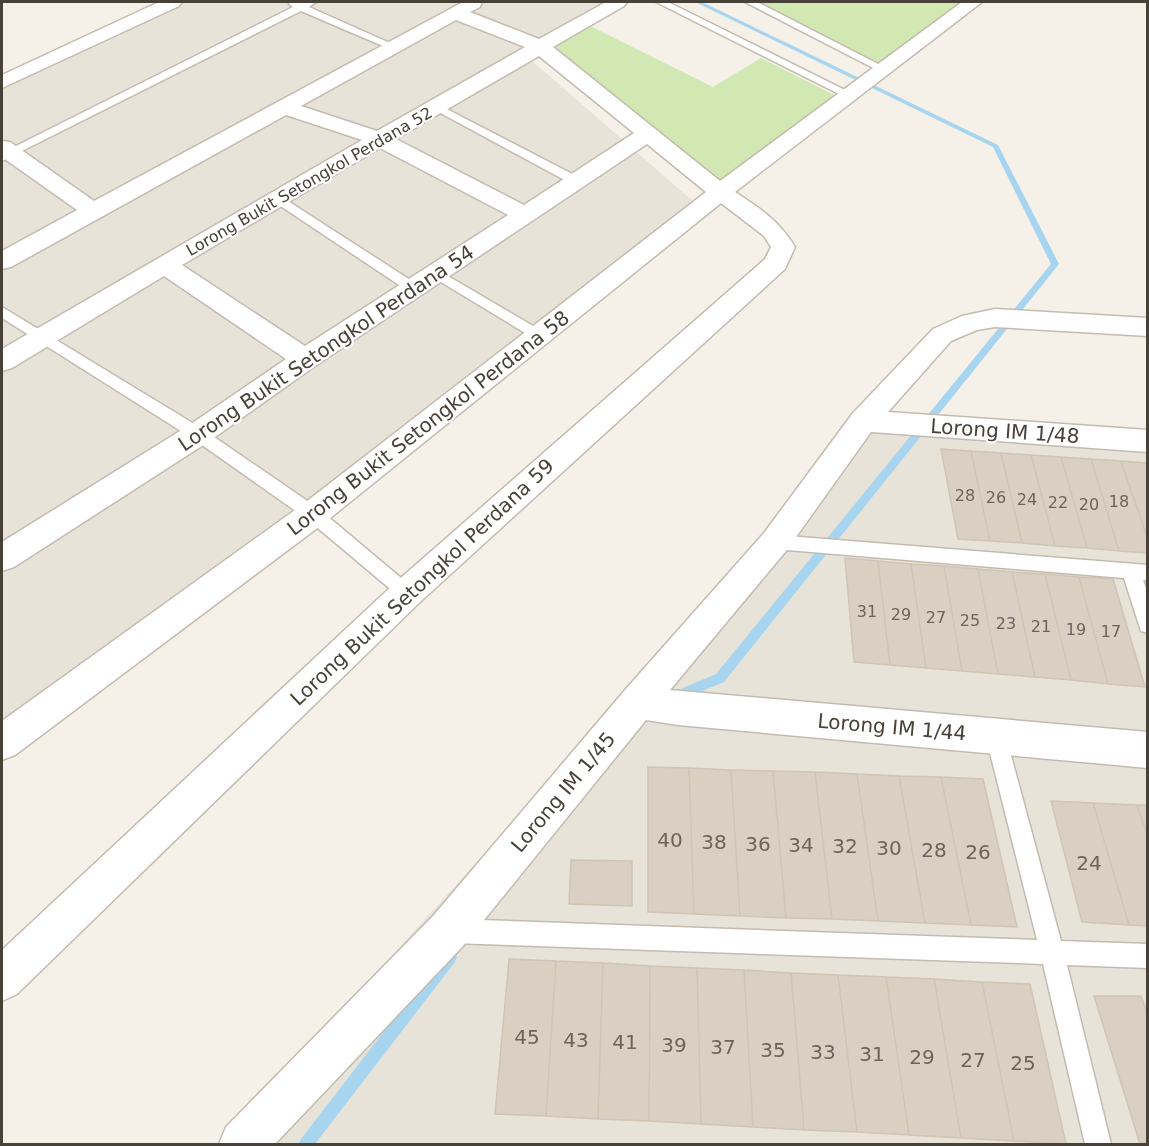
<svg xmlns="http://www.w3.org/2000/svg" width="1149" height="1146" font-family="'DejaVu Sans',sans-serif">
	<rect width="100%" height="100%" fill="#f5f1e9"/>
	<path fill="#e8e3d8" d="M 166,2 L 630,2 L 531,60 L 702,209 L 2,750 L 2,78 Z
		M 877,421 L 1147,442 L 1147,1144 L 221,1144 Z"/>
	<path fill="#d2e8b3" d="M 756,2 L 973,2 L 885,70 Z
		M 582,22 L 713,87 L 761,58 L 834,95 L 720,192 L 539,46 Z"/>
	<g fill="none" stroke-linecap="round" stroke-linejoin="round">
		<path fill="#a7d5f0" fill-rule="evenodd" d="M 695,2 L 702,2 L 998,145 L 1059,264 L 724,682 L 675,702 L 671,701 L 669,697 L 671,693 L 716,674 L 1051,264 L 993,147 Z
			M 450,950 L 455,952 L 457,957 L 455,962 L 315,1144 L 299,1144 L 301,1139 L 445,952 Z"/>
	</g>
	<path fill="#d9cfc2" stroke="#d1c4b2" stroke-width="1.5" d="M 941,449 L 971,451 L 990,541 L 958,539 Z
		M 971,451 L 1001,453 L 1022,543 L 990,541 Z
		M 1001,453 L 1031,455 L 1055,546 L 1022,543 Z
		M 1031,455 L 1061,457 L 1087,548 L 1055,546 Z
		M 1061,457 L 1091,459 L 1119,551 L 1087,548 Z
		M 1091,459 L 1121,461 L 1148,540 L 1148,553 L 1119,551 Z
		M 1121,461 L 1148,463 L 1148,540 Z
		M 845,558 L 878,561 L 890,665 L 854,662 Z
		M 878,561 L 911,564 L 926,668 L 890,665 Z
		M 911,564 L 944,566 L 962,671 L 926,668 Z
		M 944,566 L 978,569 L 998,674 L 962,671 Z
		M 978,569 L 1012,572 L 1035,677 L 998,674 Z
		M 1012,572 L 1045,574 L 1071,680 L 1035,677 Z
		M 1045,574 L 1079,577 L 1108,684 L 1071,680 Z
		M 1079,577 L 1113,579 L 1145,687 L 1108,684 Z
		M 648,767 L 689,768 L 694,914 L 648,912 Z
		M 689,768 L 731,770 L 740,916 L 694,914 Z
		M 731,770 L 773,771 L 786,918 L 740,916 Z
		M 773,771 L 815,772 L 832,919 L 786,918 Z
		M 815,772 L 857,774 L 878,921 L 832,919 Z
		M 857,774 L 899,776 L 925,923 L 878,921 Z
		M 899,776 L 941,777 L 971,925 L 925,923 Z
		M 941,777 L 983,779 L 1017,927 L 971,925 Z
		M 1051,801 L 1093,803 L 1129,925 L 1082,922 Z
		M 1093,803 L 1137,805 L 1148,837 L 1148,926 L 1129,925 Z
		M 1137,805 L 1148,805 L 1148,837 Z
		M 571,860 L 632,861 L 632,906 L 569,904 Z
		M 509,959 L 556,961 L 546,1116 L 495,1114 Z
		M 556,961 L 603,963 L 598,1119 L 546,1116 Z
		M 603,963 L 650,966 L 649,1121 L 598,1119 Z
		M 650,966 L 697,968 L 701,1124 L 649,1121 Z
		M 697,968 L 744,970 L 753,1127 L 701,1124 Z
		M 744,970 L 791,973 L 804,1130 L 753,1127 Z
		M 791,973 L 838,975 L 857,1132 L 804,1130 Z
		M 838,975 L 886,977 L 909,1135 L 857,1132 Z
		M 886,977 L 934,979 L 961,1138 L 909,1135 Z
		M 934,979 L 982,982 L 1014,1141 L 961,1138 Z
		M 982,982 L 1030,984 L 1066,1144 L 1014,1141 Z
		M 1094,996 L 1141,996 L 1148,1015 L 1148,1144 L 1140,1144 Z"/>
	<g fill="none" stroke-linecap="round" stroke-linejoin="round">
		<defs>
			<path id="service" d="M 290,2 L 316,2 L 309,7 L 399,47 L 398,49 L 390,49 L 301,11 L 2,161 L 2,153 L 293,7 L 289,4 Z
				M 656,2 L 668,2 L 855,95 L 853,97 L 845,97 Z
				M 745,2 L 757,2 L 890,70 L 889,72 L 881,72 Z
				M 437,104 L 580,178 L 582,181 L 580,184 L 572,184 L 433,109 L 433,105 Z
				M 277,194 L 418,285 L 420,288 L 418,291 L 408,291 L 273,201 L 271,198 L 273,195 Z
				M 436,269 L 545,333 L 547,336 L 545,339 L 535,339 L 431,276 L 429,273 Z
				M 2,307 L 204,430 L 319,509 L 413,588 L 416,593 L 413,598 L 407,601 L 401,598 L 307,519 L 192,438 L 2,318 Z
				M 775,535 L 1148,565 L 1148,580 L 1143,580 L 1148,594 L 1148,633 L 1141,631 L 1139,625 L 1124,578 L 775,549 L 769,547 L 766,542 L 769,537 Z
				M 996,727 L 1003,730 L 1006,737 L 1061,941 L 1148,944 L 1148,968 L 1067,965 L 1111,1144 L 1085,1144 L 1043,964 L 451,943 L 443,939 L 439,931 L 443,923 L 451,919 L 1037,940 L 986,737 L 989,730 Z"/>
			<path id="minor" d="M 159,2 L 182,2 L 179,6 L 2,88 L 2,75 Z
				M 463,2 L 482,2 L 480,7 L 470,12 L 539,39 L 606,2 L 627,2 L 624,6 L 553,47 L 720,181 L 962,2 L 982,2 L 735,192 C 760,208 779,221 795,247 L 785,269 L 419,603 L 17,994 L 2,1001 L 2,950 L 395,583 L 765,259 L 771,247 L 764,236 L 721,203 L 324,523 L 15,755 L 2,760 L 2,721 L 302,505 L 706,192 L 647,144 L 315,366 L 208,442 L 14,567 L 2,571 L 2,542 L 188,426 L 286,359 L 164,276 L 12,368 L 2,371 L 2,349 L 362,140 L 286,115 L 11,267 L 2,269 L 2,251 L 77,210 L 2,157 L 2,141 L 10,142 L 94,201 ZM 456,20 L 525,47 L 377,131 L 301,106 ZM 539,56 L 634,133 L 524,205 L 396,139 ZM 380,148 L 508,215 L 305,346 L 182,265 Z
				M 995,309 L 1148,318 L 1148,336 L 995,327 L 977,330 L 951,341 L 888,412 L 1148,430 L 1148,452 L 871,432 L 786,551 L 670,690 L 1148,732 L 1148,768 L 678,725 L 646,720 L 463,946 L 275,1144 L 219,1144 L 226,1127 L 433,916 L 625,690 L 764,533 L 853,413 L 933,329 L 962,316 Z"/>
		</defs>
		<use href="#service" stroke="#c3bbaf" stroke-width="3"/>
		<use href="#minor" stroke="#c3bbaf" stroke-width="3"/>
		<use href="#service" fill="#fff" fill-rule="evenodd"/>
		<use href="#minor" fill="#fff" fill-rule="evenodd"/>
	</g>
	<g text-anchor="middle" stroke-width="4.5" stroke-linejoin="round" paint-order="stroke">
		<g font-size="16" fill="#484138" stroke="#fff">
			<text transform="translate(309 181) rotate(-30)" y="6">Lorong Bukit Setongkol Perdana 52</text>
		</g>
		<g font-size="16" fill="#6c645a">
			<text x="965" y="501">28</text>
			<text x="996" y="503">26</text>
			<text x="1027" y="505">24</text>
			<text x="1119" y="507">18</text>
			<text x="1058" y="508">22</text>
			<text x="1089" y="510">20</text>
			<text x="867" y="617">31</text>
			<text x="901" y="620">29</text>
			<text x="936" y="623">27</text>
			<text x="970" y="626">25</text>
			<text x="1006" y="629">23</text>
			<text x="1041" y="632">21</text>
			<text x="1076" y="635">19</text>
			<text x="1111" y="637">17</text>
		</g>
		<g font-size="20" fill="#484138" stroke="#fff">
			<text transform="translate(326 348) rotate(-34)" y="7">Lorong Bukit Setongkol Perdana 54</text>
			<text transform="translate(428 423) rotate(-38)" y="7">Lorong Bukit Setongkol Perdana 58</text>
			<text transform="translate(1005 431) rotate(4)" y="7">Lorong IM 1/48</text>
			<text transform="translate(422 582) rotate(-43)" y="7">Lorong Bukit Setongkol Perdana 59</text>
			<text transform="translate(892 727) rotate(5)" y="7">Lorong IM 1/44</text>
			<text transform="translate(563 792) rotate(-50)" y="7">Lorong IM 1/45</text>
		</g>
		<g font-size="20" fill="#6c645a">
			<text x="670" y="847">40</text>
			<text x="714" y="849">38</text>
			<text x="758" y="851">36</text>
			<text x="801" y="852">34</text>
			<text x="845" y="853">32</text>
			<text x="889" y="855">30</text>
			<text x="934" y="857">28</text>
			<text x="978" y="859">26</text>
			<text x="1089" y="870">24</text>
			<text x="527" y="1044">45</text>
			<text x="576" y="1047">43</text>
			<text x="625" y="1049">41</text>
			<text x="674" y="1052">39</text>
			<text x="723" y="1054">37</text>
			<text x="773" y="1057">35</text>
			<text x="823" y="1059">33</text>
			<text x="872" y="1061">31</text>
			<text x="922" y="1064">29</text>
			<text x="973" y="1067">27</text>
			<text x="1023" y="1070">25</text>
		</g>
	</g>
	<rect width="1149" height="1146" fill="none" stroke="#484138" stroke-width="6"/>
</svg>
